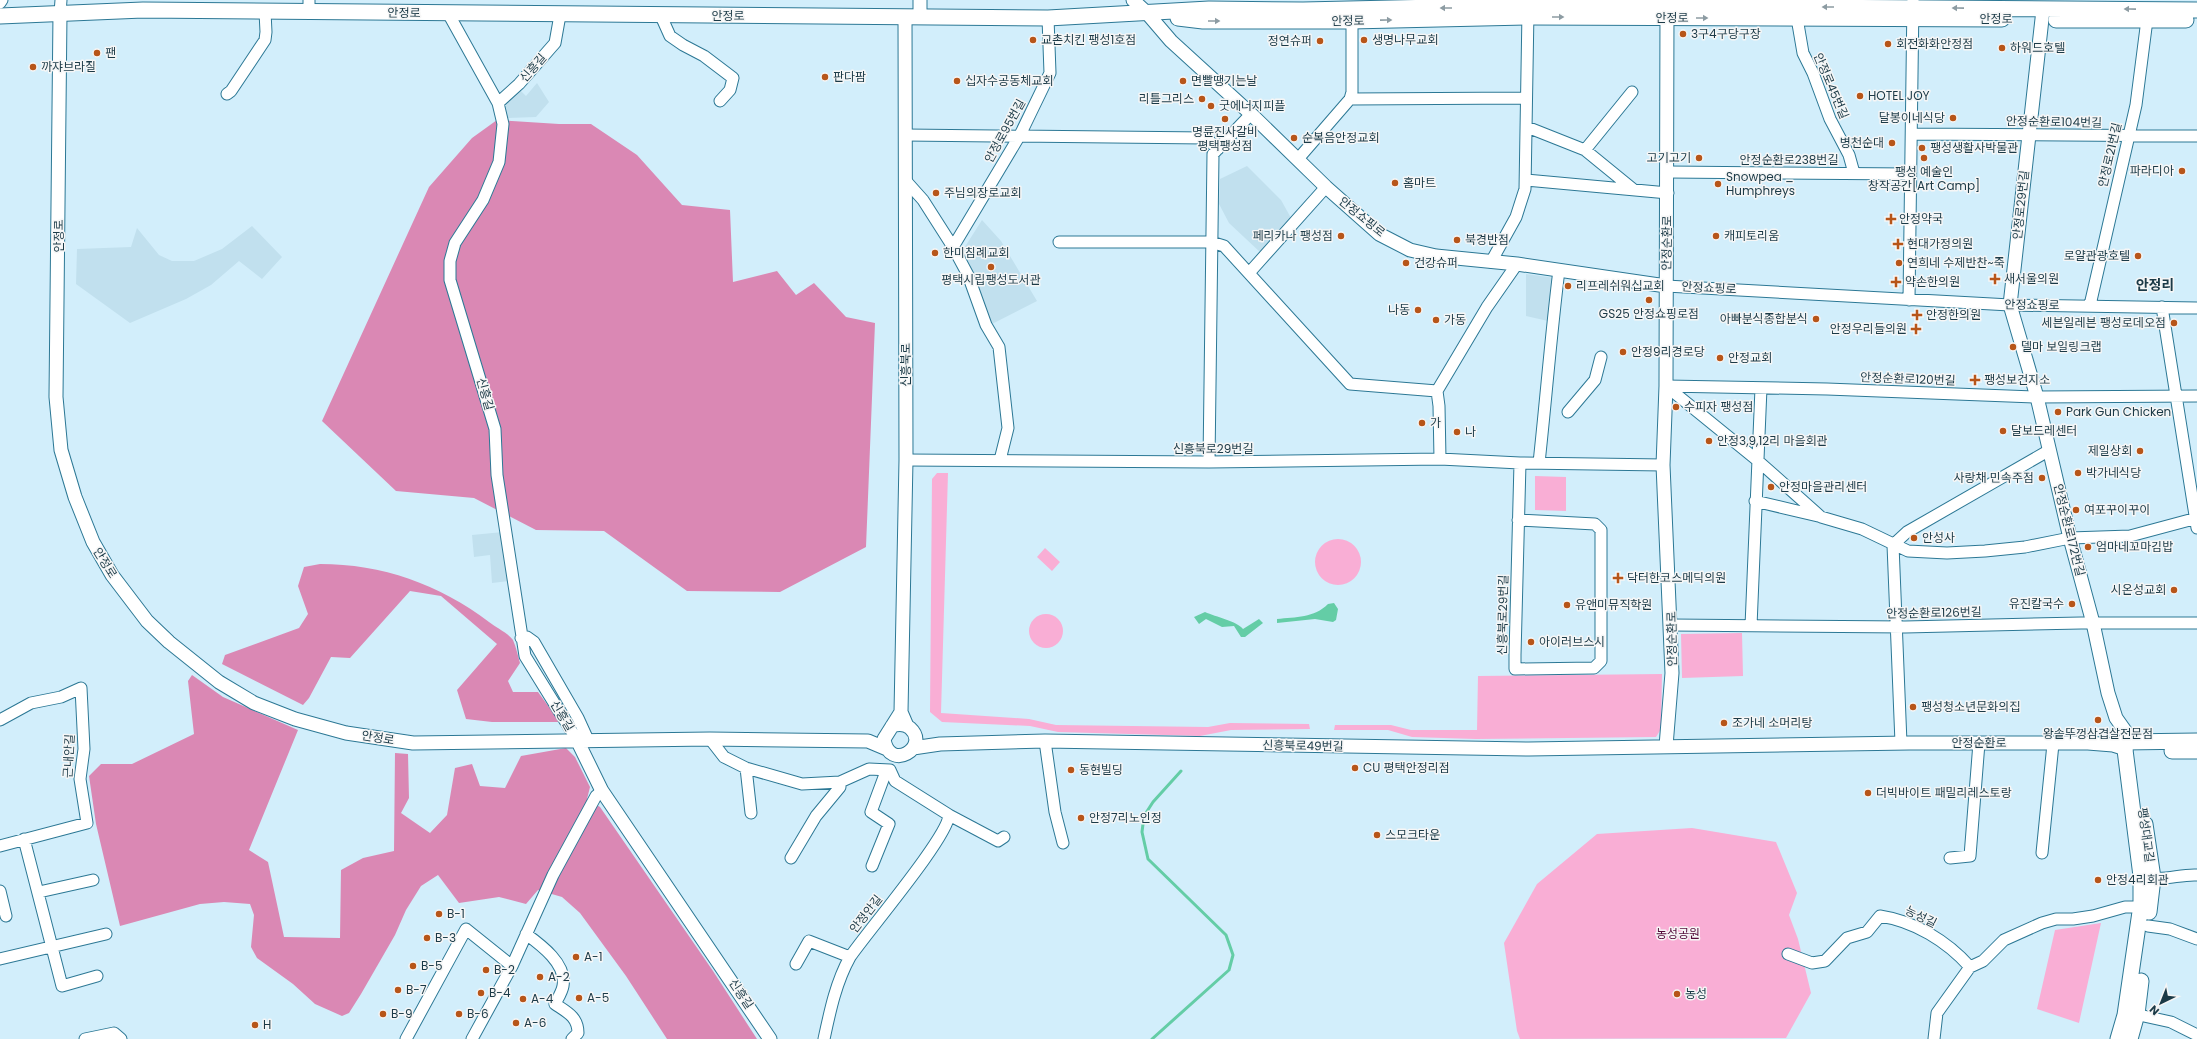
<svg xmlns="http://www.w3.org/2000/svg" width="2197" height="1039" font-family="Poppins,'Noto Sans KR',sans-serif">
	<rect width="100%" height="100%" fill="#d2eefb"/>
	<path fill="#c1e0ee" d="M 537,83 L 549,102 L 536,117 L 508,118 L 503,105 L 520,90 L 526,96 Z
		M 1247,166 L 1281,200 L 1291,218 L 1261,253 L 1229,223 L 1219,204 L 1220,179 Z
		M 982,220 L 1001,241 L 1037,301 L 990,325 L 961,253 Z
		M 252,226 L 282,257 L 262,279 L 239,261 L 211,285 L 186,299 L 130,323 L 76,284 L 77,249 L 131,247 L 137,228 L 159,255 L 172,261 L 194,261 L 222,249 Z
		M 1526,274 L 1555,278 L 1548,321 L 1526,316 Z
		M 503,532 L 509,581 L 492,583 L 490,555 L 474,557 L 472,535 Z"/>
	<path fill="#f9aed5" d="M 937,473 L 948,473 L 941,713 L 1029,719 L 1056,725 L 1208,727 L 1230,723 L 1309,724 L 1310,729 L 1231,730 L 1200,736 L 1058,732 L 1030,726 L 942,722 L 930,712 L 932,479 Z
		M 1535,476 L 1566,477 L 1566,511 L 1535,510 Z
		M1315 562a23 23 0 1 1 46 0a23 23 0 1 1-46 0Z
		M 1045,548 L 1060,562 L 1052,571 L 1037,557 Z
		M1029 631a17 17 0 1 1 34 0a17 17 0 1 1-34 0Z
		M 1742,633 L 1743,676 L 1682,678 L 1681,634 Z
		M 1662,674 L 1661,729 L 1656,737 L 1476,739 L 1412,737 L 1388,730 L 1334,730 L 1335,725 L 1391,725 L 1411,730 L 1477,730 L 1478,676 Z
		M 1692,828 L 1776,842 L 1797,893 L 1789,915 L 1798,939 L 1811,993 L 1786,1038 L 1520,1039 L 1517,1031 L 1504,943 L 1537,884 L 1597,834 Z
		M 2101,923 L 2079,1023 L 2037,1009 L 2055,930 Z"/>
	<path fill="#da88b4" d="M 497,120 L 559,124 L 591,124 L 637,155 L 682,205 L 730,210 L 733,282 L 777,271 L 796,295 L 814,283 L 846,317 L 875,323 L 866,547 L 780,592 L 687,591 L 604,531 L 536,530 L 474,498 L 396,491 L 322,421 L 429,187 L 472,138 Z
		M 320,564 C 382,564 439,584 489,622 C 495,627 508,633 513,640 C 516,647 518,656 520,663 L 508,681 L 513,692 L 538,692 L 560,722 L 492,722 L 466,719 L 457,690 L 497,644 L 441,596 L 410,591 L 350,658 L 331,657 L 309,698 L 303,705 L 222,664 L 225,655 L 299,628 L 308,614 L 298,586 L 304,567 Z
		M 192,675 L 223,697 L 298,730 L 249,850 L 268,862 L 284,937 L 340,938 L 341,870 L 363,858 L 394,851 L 395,753 L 408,754 L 409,798 L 401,813 L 430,833 L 447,815 L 455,768 L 472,764 L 480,786 L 505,788 L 521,756 L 566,748 L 575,757 L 590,787 L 587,799 L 600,807 L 713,971 L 757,1039 L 667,1039 L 626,976 L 580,913 L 562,897 L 538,890 L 526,904 L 499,897 L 459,903 L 438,875 L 421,886 L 406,910 L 395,935 L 361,994 L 349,1013 L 342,1016 L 315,1004 L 293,984 L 257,958 L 251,947 L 254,915 L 250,904 L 224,902 L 200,904 L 120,926 L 96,824 L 89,776 L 101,764 L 132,764 L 194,734 L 188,681 Z"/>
	<path fill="#64cda6" d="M 1334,603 L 1338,609 L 1336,620 L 1333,622 L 1315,619 L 1277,623 L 1277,619 C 1296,617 1314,618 1328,604 Z
		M 1205,612 C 1216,617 1237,621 1243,629 L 1259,619 L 1263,623 L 1245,637 L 1241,637 L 1234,626 L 1222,627 L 1206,619 L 1199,624 L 1194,617 Z"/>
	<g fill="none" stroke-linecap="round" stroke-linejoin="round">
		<path stroke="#64cda6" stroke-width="3" d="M 1152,1039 L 1229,970 L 1233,955 L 1226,935 L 1148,859 L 1142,832 L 1144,816 L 1153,802 L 1181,771"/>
		<defs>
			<path id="minor" d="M 0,3 L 2,0
				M 309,12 L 309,0
				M 60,13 L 61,0
				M 448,13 L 498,103
				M 1794,13 L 1797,18 L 1803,53 L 1813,73 L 1830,119 L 1849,155 L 1854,173
				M 560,15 L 555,43 L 519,84 L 498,103 L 503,124 L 499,162 L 483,200 L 455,243 L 450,261 L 450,280 L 495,429 L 497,475 L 525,656 L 577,740
				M 661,16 L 670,36 L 683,45 L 704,56 L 733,78 L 730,90 L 720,101
				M 227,94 L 231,91 L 265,40 L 266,32 L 265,12
				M 1350,99 L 1352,92 L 1352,14
				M 1527,127 L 1585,150 L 1634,190
				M 1912,134 L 2197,136
				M 905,135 L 1206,138 L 1218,149
				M 1585,150 L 1632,92
				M 1298,159 L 1350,99 L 1526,98
				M 1668,172 L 1910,174
				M 1526,180 L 1668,193
				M 906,181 L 923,200 L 953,247 L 968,275 L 986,325 L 999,347 L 1008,428 L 1000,460
				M 1059,242 L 1211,242 L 1224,246 L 1350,384 L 1437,391
				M 953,247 L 1020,135 L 1050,73 L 1048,18
				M 1491,262 L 1516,217 L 1525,189 L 1528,11
				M 1249,273 L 1326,187
				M 1666,286 L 2010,305 L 2197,308
				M 1909,300 L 1913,0
				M 2090,305 L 2136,105 L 2148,12
				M 2162,307 L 2197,528
				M 1666,386 L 1757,460 L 1821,517 L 1862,529 L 1908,551 L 1947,553 L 1985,551 L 2025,547 L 2070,538 L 2130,536 L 2197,518
				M 1666,386 L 1827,389 L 2037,397 L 2197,396
				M 1437,391 L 1487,307 L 1517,264
				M 1437,391 L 1439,406 L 1440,459
				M 1568,412 L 1595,380 L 1601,357
				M 906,460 L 1209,462 L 1440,459 L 1520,463 L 1663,465
				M 1209,462 L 1213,154 L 1251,114
				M 1539,463 C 1546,399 1551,334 1559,270
				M 1755,501 L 1818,516
				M 1518,520 L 1595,524 L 1601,530 L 1601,661 L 1594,668 L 1515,669 L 1515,655 L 1520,463
				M 1672,625 L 1905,627 L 2081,623 L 2197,623
				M 1751,626 L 1761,388
				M 521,638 L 527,637 L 534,642 L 578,718 L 588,740
				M 0,720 L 31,703 L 61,697 L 81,688 L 84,749 L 80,779 L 87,823 L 0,846
				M 710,739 L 724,757 L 746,768 L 802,784 L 840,782 L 869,769 L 890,770 L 895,781 L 949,815 L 998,841 L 1004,837
				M 1045,741 L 1055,812 L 1063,843
				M 1901,743 L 1893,545 L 1907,532 L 2048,451
				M 746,768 L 751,813
				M 24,839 L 62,986 L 97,976
				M 2042,853 L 2053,744
				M 791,858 L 816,816 L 840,787 L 840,782
				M 1950,858 L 1970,856 L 1979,743
				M 872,866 L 889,824 L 871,812 L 884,777 L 890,770
				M 2153,878 C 2167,880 2182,874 2197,875
				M 0,891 L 6,916
				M 39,892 L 93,880
				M 2148,926 L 2170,929 L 2197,939
				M 526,934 C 541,945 567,964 563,986 C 562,992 558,998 555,1004 C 567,1012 578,1017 578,1033 L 572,1039
				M 1788,954 L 1812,963 L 1825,961 L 1847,938 L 1867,932 L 1880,916 C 1914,921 1947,941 1970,967 L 1937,1013 L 1934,1039
				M 0,959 L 106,934
				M 796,964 L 809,941 L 850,957
				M 1970,967 L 1983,961 L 2004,940 L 2042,923 L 2056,919 L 2073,919 L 2093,916 L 2125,907 L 2147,907
				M 2130,1013 L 2171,1022 L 2197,1035
				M 85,1039 L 114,1033 L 121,1039
				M 406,1039 L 466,929 L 512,966 L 553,875 L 596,796 L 602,791
				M 472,1039 L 512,966
				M 824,1039 C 830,1011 836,982 850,957 C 867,932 948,837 949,815"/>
			<path id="tertiary" d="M 1133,0 L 1147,13 L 1171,41 L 1251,114 L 1326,187 L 1379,234 L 1410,250 L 1436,256 L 1517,264 L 1666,286
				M 2043,10 L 2010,305 L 2037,397 L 2070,538 L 2093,623 L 2108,693 L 2116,718 L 2133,742
				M 60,13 L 56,397 L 61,450 L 75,497 L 93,542 L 112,575 L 147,621 L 169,642 L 219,682 L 254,703 L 295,719 L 346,733 L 413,743 L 710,739 L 868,741 L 887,749
				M 905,17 L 906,460 L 901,712 L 907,726
				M 920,17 L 920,0
				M 892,726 C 898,724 905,724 910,728 C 931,747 889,773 884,739 L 901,712
				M 577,740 L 602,791 L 770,1039
				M 1666,746 L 1672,673 L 1663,465 L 1666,386 L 1667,9
				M 913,748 L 940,744 L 1045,741 L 1529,749 L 1909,743 L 2088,743 L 2113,745 L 2126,749"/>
			<path id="secondary" d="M 0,16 L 143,10 L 1048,18 L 1209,9 L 1303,10 L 1528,5 L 2197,10
				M 1178,18 L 1203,21 L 1351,21 L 1529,17 L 2002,19
				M 2056,20 L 2186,20
				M 2172,751 L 2197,751
				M 2145,824 L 2153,878 L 2149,912
				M 2118,1039 L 2125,1015 L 2141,905 L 2141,876 L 2124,742 L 2197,741
				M 2130,1039 L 2137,1014 L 2141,981"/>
		</defs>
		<use href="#minor" stroke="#2c7895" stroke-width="13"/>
		<use href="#tertiary" stroke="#2c7895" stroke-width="15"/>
		<use href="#secondary" stroke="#2c7895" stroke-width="17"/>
		<use href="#minor" stroke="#fff" stroke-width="11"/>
		<use href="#tertiary" stroke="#fff" stroke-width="13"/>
		<use href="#secondary" stroke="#fff" stroke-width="15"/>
	</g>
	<defs><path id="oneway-solid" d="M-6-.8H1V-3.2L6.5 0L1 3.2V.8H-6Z"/></defs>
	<g fill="#8d9ca3">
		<use href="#oneway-solid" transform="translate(1828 7) rotate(-180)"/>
		<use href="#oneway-solid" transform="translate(1446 8) rotate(180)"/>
		<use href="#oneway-solid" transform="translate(1958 8) rotate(-179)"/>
		<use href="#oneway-solid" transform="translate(2130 9) rotate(-179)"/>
		<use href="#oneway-solid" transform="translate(1558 17)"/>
		<use href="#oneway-solid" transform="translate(1702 18)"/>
		<use href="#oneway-solid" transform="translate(1386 20) rotate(-1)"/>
		<use href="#oneway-solid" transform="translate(1214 21)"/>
	</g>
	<g fill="#b75519" stroke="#f6f6f6" stroke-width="1.5">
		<circle cx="1683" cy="34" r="4"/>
		<circle cx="1033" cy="40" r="4"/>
		<circle cx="1364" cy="40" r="4"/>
		<circle cx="1320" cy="41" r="4"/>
		<circle cx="1888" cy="44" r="4"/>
		<circle cx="2002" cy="48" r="4"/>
		<circle cx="97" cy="53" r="4"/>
		<circle cx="33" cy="67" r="4"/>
		<circle cx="825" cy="77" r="4"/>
		<circle cx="957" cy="81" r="4"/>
		<circle cx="1183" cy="81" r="4"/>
		<circle cx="1860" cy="96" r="4"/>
		<circle cx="1202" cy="99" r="4"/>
		<circle cx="1211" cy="106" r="4"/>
		<circle cx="1953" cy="118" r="4"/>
		<circle cx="1225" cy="119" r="4"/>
		<circle cx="1294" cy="138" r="4"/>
		<circle cx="1892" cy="143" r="4"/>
		<circle cx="1922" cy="148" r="4"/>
		<circle cx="1699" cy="158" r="4"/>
		<circle cx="1924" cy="158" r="4"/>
		<circle cx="2182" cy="171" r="4"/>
		<circle cx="1395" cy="183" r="4"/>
		<circle cx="1718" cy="184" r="4"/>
		<circle cx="936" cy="193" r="4"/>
		<path d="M1889 213h4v4h4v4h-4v4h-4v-4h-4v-4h4z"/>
		<circle cx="1341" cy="236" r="4"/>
		<circle cx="1716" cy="236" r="4"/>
		<circle cx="1457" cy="240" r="4"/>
		<path d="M1896 238h4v4h4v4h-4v4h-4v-4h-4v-4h4z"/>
		<circle cx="935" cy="253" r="4"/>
		<circle cx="2138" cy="256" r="4"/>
		<circle cx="1406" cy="263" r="4"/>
		<circle cx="1899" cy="263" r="4"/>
		<circle cx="991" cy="267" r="4"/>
		<path d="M1993 273h4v4h4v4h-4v4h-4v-4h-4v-4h4z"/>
		<path d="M1894 276h4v4h4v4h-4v4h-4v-4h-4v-4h4z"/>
		<circle cx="1568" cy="286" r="4"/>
		<circle cx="1649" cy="300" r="4"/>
		<circle cx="1418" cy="310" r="4"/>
		<path d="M1915 309h4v4h4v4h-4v4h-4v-4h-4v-4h4z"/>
		<circle cx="1816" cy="319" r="4"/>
		<circle cx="1436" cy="320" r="4"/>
		<circle cx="2174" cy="323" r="4"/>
		<path d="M1914 323h4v4h4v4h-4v4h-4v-4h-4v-4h4z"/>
		<circle cx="2013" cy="347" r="4"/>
		<circle cx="1623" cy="352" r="4"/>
		<circle cx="1720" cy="358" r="4"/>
		<path d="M1973 374h4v4h4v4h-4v4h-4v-4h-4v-4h4z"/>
		<circle cx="1676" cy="407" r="4"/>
		<circle cx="2058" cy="412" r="4"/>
		<circle cx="1422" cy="423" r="4"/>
		<circle cx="2003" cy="431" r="4"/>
		<circle cx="1457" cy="432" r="4"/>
		<circle cx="1709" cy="441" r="4"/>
		<circle cx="2140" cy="451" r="4"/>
		<circle cx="2078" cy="473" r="4"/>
		<circle cx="2042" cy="478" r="4"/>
		<circle cx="1771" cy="487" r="4"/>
		<circle cx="2076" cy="510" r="4"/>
		<circle cx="1914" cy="538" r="4"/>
		<circle cx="2088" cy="547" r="4"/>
		<path d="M1616 572h4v4h4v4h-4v4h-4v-4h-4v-4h4z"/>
		<circle cx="2174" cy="590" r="4"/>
		<circle cx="2072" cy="604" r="4"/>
		<circle cx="1567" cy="605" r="4"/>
		<circle cx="1531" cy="642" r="4"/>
		<circle cx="1913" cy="707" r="4"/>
		<circle cx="2098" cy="720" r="4"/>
		<circle cx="1724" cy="723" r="4"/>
		<circle cx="1355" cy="768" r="4"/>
		<circle cx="1071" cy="770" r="4"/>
		<circle cx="1868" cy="793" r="4"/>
		<circle cx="1081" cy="818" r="4"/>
		<circle cx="1377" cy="835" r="4"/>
		<circle cx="2098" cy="880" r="4"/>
		<circle cx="439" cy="914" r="4"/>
		<circle cx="427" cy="938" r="4"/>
		<circle cx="576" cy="957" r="4"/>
		<circle cx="413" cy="966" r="4"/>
		<circle cx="486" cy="970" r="4"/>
		<circle cx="540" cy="977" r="4"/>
		<circle cx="398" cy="990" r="4"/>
		<circle cx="481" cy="993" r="4"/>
		<circle cx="1677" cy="994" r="4"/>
		<circle cx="579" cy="998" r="4"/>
		<circle cx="523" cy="999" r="4"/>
		<circle cx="383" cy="1014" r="4"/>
		<circle cx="459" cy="1014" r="4"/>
		<circle cx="516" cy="1023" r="4"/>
		<circle cx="255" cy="1025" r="4"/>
	</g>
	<g text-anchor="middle" stroke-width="3" stroke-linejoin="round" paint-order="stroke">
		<g font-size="12" fill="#1b3a47" stroke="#f6f6f6">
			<text transform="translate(404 13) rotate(1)" y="4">안정로</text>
			<text x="728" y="20">안정로</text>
			<text x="1672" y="22">안정로</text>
			<text x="1996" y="23">안정로</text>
			<text transform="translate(1348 21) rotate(-1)" y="4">안정로</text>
			<text transform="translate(533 68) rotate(-49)" y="4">신흥길</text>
			<text transform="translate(1831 86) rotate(67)" y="4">안정로45번길</text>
			<text transform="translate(2054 122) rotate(1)" y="4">안정순환로104번길</text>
			<text transform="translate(1005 131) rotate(-61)" y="4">안정로95번길</text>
			<text transform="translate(2110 155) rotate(-77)" y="4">안정로21번길</text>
			<text x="1789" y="164">안정순환로238번길</text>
			<text transform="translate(2021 205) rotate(-84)" y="4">안정로29번길</text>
			<text transform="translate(1362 217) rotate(39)" y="4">안정쇼핑로</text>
			<text transform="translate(59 236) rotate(-90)" y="4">안정로</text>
			<text transform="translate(1667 243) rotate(-89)" y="4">안정순환로</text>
			<text transform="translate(1709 288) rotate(3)" y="4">안정쇼핑로</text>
			<text transform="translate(2032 305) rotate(1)" y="4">안정쇼핑로</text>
			<text transform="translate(906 365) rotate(-90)" y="4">신흥북로</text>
			<text transform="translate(1908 379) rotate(2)" y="4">안정순환로120번길</text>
			<text transform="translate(485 394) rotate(74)" y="4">신흥길</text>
			<text x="1213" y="453">신흥북로29번길</text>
			<text transform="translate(2069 530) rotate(76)" y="4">안정순환로172번길</text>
			<text transform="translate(105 563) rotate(58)" y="4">안정로</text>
			<text transform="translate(1934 613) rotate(-1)" y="4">안정순환로126번길</text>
			<text transform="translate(1503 615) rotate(-89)" y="4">신흥북로29번길</text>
			<text transform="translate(1672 639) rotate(-91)" y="4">안정순환로</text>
			<text transform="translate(562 716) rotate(59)" y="4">신흥길</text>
			<text transform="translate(378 738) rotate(9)" y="4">안정로</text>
			<text x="1979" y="747">안정순환로</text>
			<text transform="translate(1303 746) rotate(1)" y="4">신흥북로49번길</text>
			<text transform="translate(69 756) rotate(-87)" y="4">근내안길</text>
			<text transform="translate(2146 835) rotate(82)" y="4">팽성대교길</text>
			<text transform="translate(866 914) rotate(-52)" y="4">안정안길</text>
			<text transform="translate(1921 917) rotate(26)" y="4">농성길</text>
			<text transform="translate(741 994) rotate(56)" y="4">신흥길</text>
		</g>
		<g font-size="12" fill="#1b3a47" stroke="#f6f6f6" text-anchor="start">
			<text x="1691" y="38">3구4구당구장</text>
			<text x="1041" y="44">교촌치킨 팽성1호점</text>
			<text x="1372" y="44">생명나무교회</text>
			<text x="1312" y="45" text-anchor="end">정연슈퍼</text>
			<text x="1896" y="48">회전화화안정점</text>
			<text x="2010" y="52">하워드호텔</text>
			<text x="105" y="57">팬</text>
			<text x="41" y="71">까쟈브라질</text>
			<text x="833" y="81">판다팜</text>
			<text x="965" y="85">십자수공동체교회</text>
			<text x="1191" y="85">면빨땡기는날</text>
			<text x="1868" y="100">HOTEL JOY</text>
			<text x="1194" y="103" text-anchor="end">리틀그리스</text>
			<text x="1219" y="110">굿에너지피플</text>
			<text x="1945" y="122" text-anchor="end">달봉이네식당</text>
			<text x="1225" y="136" text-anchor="middle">명륜진사갈비<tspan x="1225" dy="14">평택팽성점</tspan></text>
			<text x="1302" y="142">순복음안정교회</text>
			<text x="1884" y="147" text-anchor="end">병천순대</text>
			<text x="1930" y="152">팽성생활사박물관</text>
			<text x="1691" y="162" text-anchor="end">고기고기</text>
			<text x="2174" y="175" text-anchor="end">파라디아</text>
			<text x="1924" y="176" text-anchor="middle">팽성 예술인<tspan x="1924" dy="14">창작공간[Art Camp]</tspan></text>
			<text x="1726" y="181">Snowpea _<tspan x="1726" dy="14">Humphreys</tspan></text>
			<text x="1403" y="187">홈마트</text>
			<text x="944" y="197">주님의장로교회</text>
			<text x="1899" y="223">안정약국</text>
			<text x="1333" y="240" text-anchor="end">페리카나 팽성점</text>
			<text x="1724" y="240">캐피토리움</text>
			<text x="1465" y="244">북경반점</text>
			<text x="1907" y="248">현대가정의원</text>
			<text x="943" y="257">한미침례교회</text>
			<text x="2130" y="260" text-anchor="end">로얄관광호텔</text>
			<text x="1414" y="267">건강슈퍼</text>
			<text x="1907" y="267">연희네 수제반찬~죽</text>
			<text x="2004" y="283">새서울의원</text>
			<text x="991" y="284" text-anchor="middle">평택시립팽성도서관</text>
			<text x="1905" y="286">약손한의원</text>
			<text x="1576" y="290">리프레쉬워십교회</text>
			<text x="1410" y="314" text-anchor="end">나동</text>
			<text x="1649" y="318" text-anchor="middle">GS25 안정쇼핑로점</text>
			<text x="1926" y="319">안정한의원</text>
			<text x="1808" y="323" text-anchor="end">아빠분식종합분식</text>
			<text x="1444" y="324">가동</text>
			<text x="2166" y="327" text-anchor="end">세븐일레븐 팽성로데오점</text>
			<text x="1907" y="333" text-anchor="end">안정우리들의원</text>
			<text x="2021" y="351">델마 보일링크랩</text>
			<text x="1631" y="356">안정9리경로당</text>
			<text x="1728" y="362">안정교회</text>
			<text x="1984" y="384">팽성보건지소</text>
			<text x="1684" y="411">수피자 팽성점</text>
			<text x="2066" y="416">Park Gun Chicken</text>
			<text x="1430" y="427">가</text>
			<text x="2011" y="435">달보드레센터</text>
			<text x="1465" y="436">나</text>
			<text x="1717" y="445">안정3,9,12리 마을회관</text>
			<text x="2132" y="455" text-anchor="end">제일상회</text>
			<text x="2086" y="477">박가네식당</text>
			<text x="2034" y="482" text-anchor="end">사랑채 민속주점</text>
			<text x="1779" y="491">안정마을관리센터</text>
			<text x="2084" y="514">여포꾸이꾸이</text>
			<text x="1922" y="542">안성사</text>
			<text x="2096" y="551">엄마네꼬마김밥</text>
			<text x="1627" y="582">닥터한코스메딕의원</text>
			<text x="2166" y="594" text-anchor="end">시온성교회</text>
			<text x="2064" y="608" text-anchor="end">유진칼국수</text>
			<text x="1575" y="609">유앤미뮤직학원</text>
			<text x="1539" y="646">아이러브스시</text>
			<text x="1921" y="711">팽성청소년문화의집</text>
			<text x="1732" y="727">조가네 소머리탕</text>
			<text x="2098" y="738" text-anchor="middle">왕솥뚜껑삼겹살전문점</text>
			<text x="1363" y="772">CU 평택안정리점</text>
			<text x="1079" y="774">동현빌딩</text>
			<text x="1876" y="797">더빅바이트 패밀리레스토랑</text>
			<text x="1089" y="822">안정7리노인정</text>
			<text x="1385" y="839">스모크타운</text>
			<text x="2106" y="884">안정4리회관</text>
			<text x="447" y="918">B-1</text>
			<text x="435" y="942">B-3</text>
			<text x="584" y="961">A-1</text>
			<text x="421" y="970">B-5</text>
			<text x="494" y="974">B-2</text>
			<text x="548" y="981">A-2</text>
			<text x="406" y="994">B-7</text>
			<text x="489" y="997">B-4</text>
			<text x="1685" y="998">농성</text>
			<text x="587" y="1002">A-5</text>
			<text x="531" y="1003">A-4</text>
			<text x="391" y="1018">B-9</text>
			<text x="467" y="1018">B-6</text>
			<text x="524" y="1027">A-6</text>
			<text x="263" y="1029">H</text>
		</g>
		<g font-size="12" fill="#540b3a" stroke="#f6f6f6">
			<text x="1678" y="938">농성공원</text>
		</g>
		<g font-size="14" font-weight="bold" fill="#1b3a47" stroke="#f6f6f6">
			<text x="2155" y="290">안정리</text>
		</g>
	</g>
	<g transform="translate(2161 1003) rotate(223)" stroke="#f6f6f6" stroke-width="3" paint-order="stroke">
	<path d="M0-3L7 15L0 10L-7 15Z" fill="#1b3a47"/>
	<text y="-6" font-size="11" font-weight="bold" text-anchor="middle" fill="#1b3a47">N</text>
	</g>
</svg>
